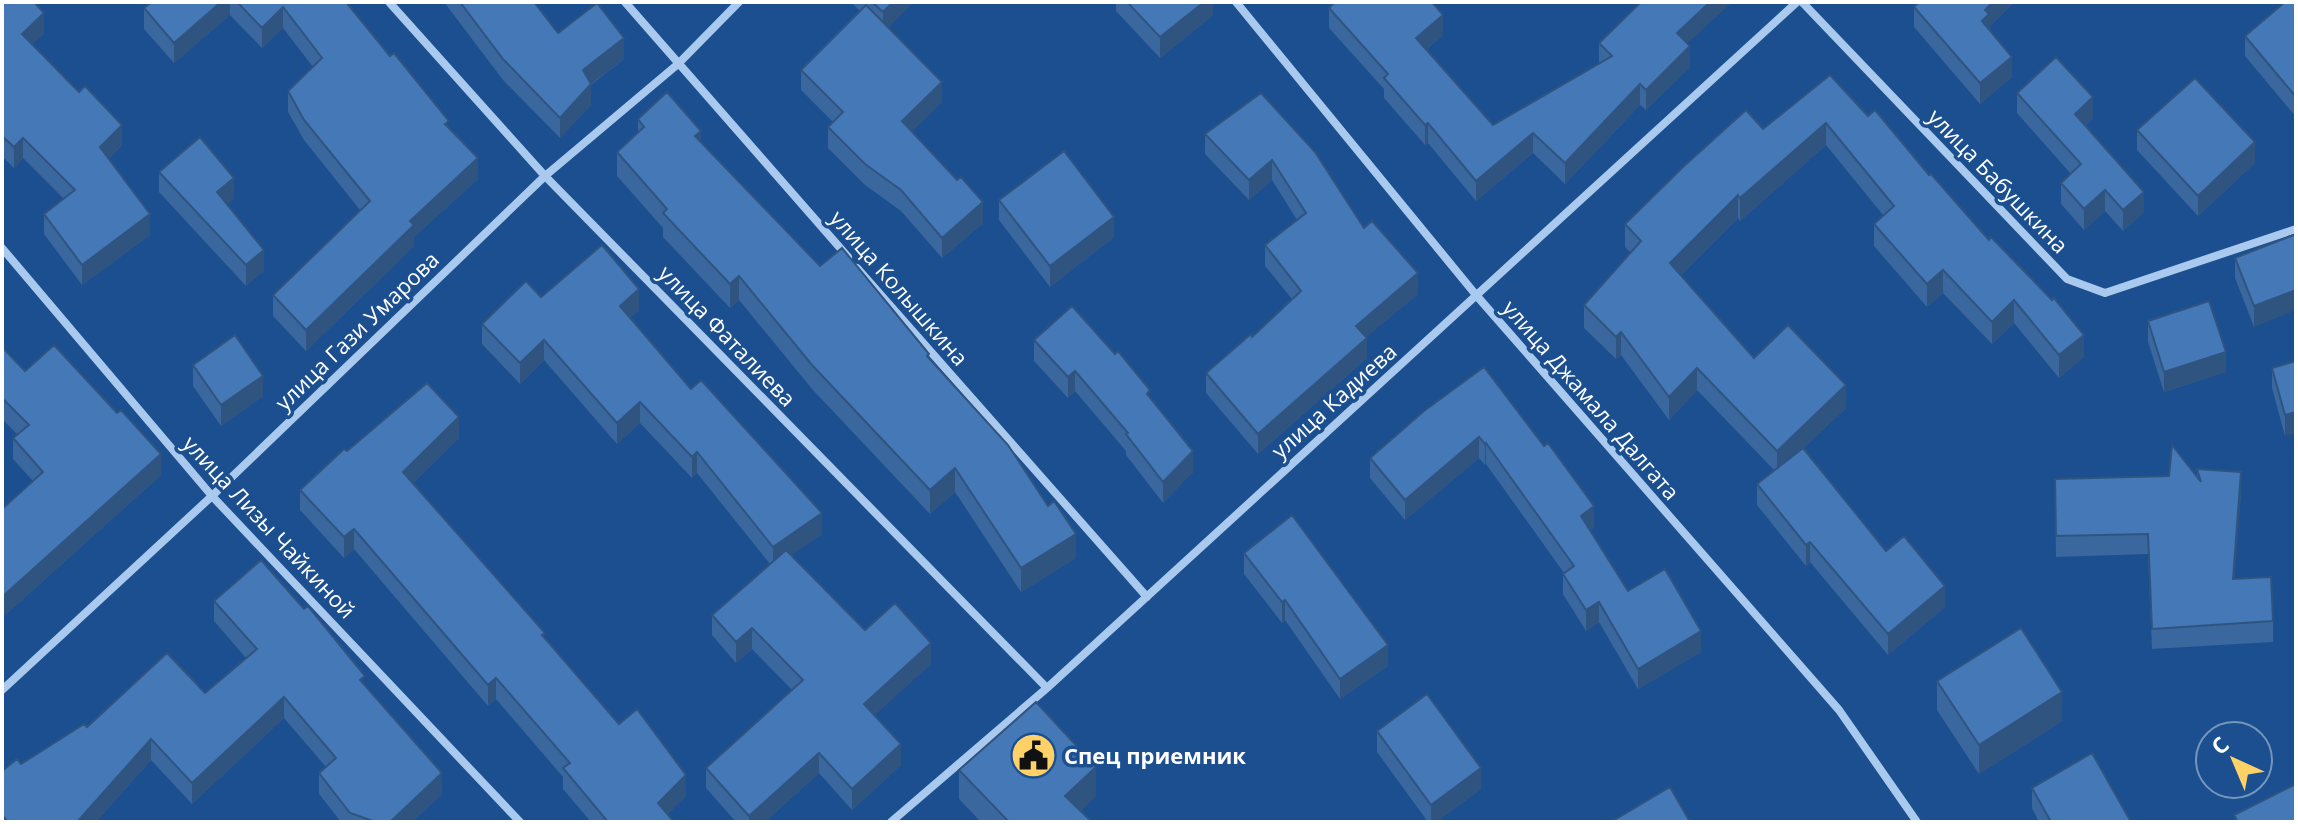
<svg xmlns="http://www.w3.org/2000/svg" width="2298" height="824" font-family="'Open Sans',sans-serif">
	<rect width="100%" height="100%" fill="#1b4f8f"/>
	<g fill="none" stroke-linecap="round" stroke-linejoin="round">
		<path stroke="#a9c9ee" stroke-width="8" d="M 389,2 L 545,176 L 1047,688
			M 625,2 L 848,257
			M 1236,2 L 1476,295 L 1839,710 L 1917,822
			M 1802,2 L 2067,279 L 2105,293 L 2296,229
			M 2,248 L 212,496 L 520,822
			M 857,268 L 1147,597
			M 2,690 L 212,496 L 545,176 L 678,64 L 739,2
			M 891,822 L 1047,688 L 1797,2"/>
	</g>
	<path fill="#3a679d" d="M 2,2 L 44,34 L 32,44 L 122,145 L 109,159 L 150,235 L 82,285 L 44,234 L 44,214 L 64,199 L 23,158 L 14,168 L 2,156 Z
		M 152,2 L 346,2 L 449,127 L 478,179 L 414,237 L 414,246 L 306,351 L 273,316 L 273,295 L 360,210 L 304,140 L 288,112 L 288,91 L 313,67 L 283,28 L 262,48 L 230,15 L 174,63 L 144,29 L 144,8 Z
		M 444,2 L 534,2 L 558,33 L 624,59 L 591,85 L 591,105 L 560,138 L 503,80 Z
		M 851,2 L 913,2 L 888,27 L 942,102 L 912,131 L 983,223 L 942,258 L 901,211 L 865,185 L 828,148 L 828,127 L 833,122 L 801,90 L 801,70 L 860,11 Z
		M 1116,2 L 1213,2 L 1213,15 L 1160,58 L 1116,11 Z
		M 1732,2 L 1687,43 L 1690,67 L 1646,110 L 1640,105 L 1565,184 L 1533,153 L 1476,201 L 1428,143 L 1425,145 L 1384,98 L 1384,89 L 1329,28 L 1329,8 L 1443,35 L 1427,49 L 1493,125 L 1599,63 L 1599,43 Z
		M 1919,2 L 2014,2 L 1989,27 L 2012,77 L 1980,104 L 1914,27 L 1914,7 Z
		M 2296,2 L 2296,117 L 2245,56 L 2245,36 Z
		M 1261,93 L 1364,228 L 1418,294 L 1366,337 L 1367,358 L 1258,454 L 1206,393 L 1206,373 L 1252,337 L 1292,299 L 1265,266 L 1265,245 L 1297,220 L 1272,180 L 1249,200 L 1205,154 L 1205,134 Z
		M 2017,93 L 2093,118 L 2086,125 L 2144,212 L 2123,231 L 2105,211 L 2084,230 L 2061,204 L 2061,183 L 2071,174 L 2017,113 Z
		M 1868,116 L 1929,175 L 2084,357 L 2059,378 L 2014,323 L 1992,344 L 1943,293 L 1927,307 L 1874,246 L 1874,224 L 1883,215 L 1826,145 L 1740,221 L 1738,218 L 1681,275 L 1754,358 L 1846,408 L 1804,448 L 1886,551 L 1945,607 L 1888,655 L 1810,562 L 1806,566 L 1757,505 L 1757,484 L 1774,470 L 1697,390 L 1669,420 L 1621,355 L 1616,359 L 1584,328 L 1584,305 L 1631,253 L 1625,247 L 1625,224 L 1763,129 Z
		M 638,119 L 701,142 L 820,266 L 929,358 L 1076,558 L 1021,592 L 955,492 L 930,514 L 812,389 L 739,300 L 730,308 L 663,237 L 663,228 L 617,176 L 617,152 L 638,133 Z
		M 2137,130 L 2255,163 L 2198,216 L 2137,150 Z
		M 159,172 L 234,199 L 227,204 L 264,270 L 246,286 L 159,192 Z
		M 999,200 L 1114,237 L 1050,287 L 999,220 Z
		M 2296,234 L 2254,327 L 2235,278 L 2235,258 Z
		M 541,297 L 639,310 L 630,318 L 691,389 L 822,534 L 791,555 L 865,630 L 931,664 L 874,715 L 901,765 L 852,810 L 819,773 L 765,822 L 736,822 L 706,788 L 706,768 L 792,690 L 752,649 L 736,663 L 712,635 L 712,615 L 770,564 L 697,473 L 692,478 L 640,423 L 617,444 L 544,360 L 520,384 L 482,344 L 482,324 Z
		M 2148,321 L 2226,372 L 2164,392 L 2148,342 Z
		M 1034,340 L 1150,398 L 1193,472 L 1163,503 L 1126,455 L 1126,451 L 1075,391 L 1068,398 L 1034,361 Z
		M 2,347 L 25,371 L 161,475 L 3,617 L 3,629 L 2,630 L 2,509 L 33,481 L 13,459 L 13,438 L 18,435 L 2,419 Z
		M 2296,361 L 2285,436 L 2272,388 L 2272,368 Z
		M 193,365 L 263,396 L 221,426 L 193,386 Z
		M 1484,367 L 1594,527 L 1590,530 L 1628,591 L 1701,652 L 1638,689 L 1599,622 L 1586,631 L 1563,594 L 1563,574 L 1564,573 L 1486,464 L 1485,465 L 1479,458 L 1405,520 L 1370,478 L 1370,458 Z
		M 459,438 L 413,483 L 619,724 L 686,796 L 667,814 L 674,822 L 591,822 L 563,789 L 563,777 L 496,699 L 488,706 L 354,549 L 344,558 L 300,510 L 300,490 L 347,451 Z
		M 2197,469 L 2241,493 L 2234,579 L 2273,621 L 2273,642 L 2152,649 L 2148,554 L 2056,557 L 2055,479 L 2197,477 Z
		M 1244,553 L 1388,666 L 1340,699 L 1285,620 L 1282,623 L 1244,574 Z
		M 214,601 L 365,685 L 442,794 L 412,822 L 341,822 L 319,794 L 319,773 L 326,767 L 284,718 L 192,804 L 151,760 L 96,822 L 2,822 L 2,771 L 21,764 L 87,727 L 205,693 L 246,658 L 214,621 Z
		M 1937,681 L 2062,721 L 1979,774 L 1937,710 Z
		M 1377,731 L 1481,789 L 1436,822 L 1428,822 L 1377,752 Z
		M 959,770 L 1096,796 L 1081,810 L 1092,822 L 981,822 L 959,799 Z
		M 2032,788 L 2131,822 L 2039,822 L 2032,808 Z"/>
	<path fill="#305480" d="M 221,2 L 230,2 L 230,15 L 174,63 L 174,43 Z
		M 893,2 L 913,2 L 883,33 L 883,12 Z
		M 1204,2 L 1213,2 L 1213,15 L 1160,58 L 1160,37 Z
		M 1710,2 L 1732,2 L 1677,53 L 1677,33 Z
		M 1993,2 L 2014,2 L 1989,27 L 1989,34 L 1982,21 L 1985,10 Z
		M 283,7 L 283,28 L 262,48 L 262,28 Z
		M 44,13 L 44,34 L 22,54 L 22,34 Z
		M 1443,15 L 1443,35 L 1416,58 L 1416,38 Z
		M 624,38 L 624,59 L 591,84 L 591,105 L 560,138 L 560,118 L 583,70 Z
		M 1690,46 L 1690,67 L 1646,110 L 1646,90 Z
		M 2012,57 L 2012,77 L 1980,104 L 1980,83 Z
		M 942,82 L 942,102 L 902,141 L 902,121 Z
		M 1640,84 L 1640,105 L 1565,184 L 1565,163 Z
		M 2093,97 L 2093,118 L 2075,134 L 2075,114 Z
		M 1428,123 L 1428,143 L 1425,145 L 1425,125 Z
		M 1826,123 L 1826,145 L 1740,221 L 1740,198 Z
		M 122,125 L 122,145 L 100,168 L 100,147 Z
		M 701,131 L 701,155 L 695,136 Z
		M 1533,133 L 1533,153 L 1476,201 L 1476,181 Z
		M 23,138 L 23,158 L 14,168 L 14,147 Z
		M 2255,142 L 2255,163 L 2198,216 L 2198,196 Z
		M 478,158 L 478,179 L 414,237 L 414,246 L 306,351 L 306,330 L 410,221 Z
		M 1272,160 L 1272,180 L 1249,200 L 1249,180 Z
		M 234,178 L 234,199 L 217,212 L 217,192 Z
		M 2105,190 L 2105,211 L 2084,230 L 2084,209 Z
		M 2144,192 L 2144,212 L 2123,231 L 2123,210 Z
		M 1738,195 L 1738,218 L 1670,286 L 1670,263 Z
		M 983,202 L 983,223 L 942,258 L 942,238 Z
		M 150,214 L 150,235 L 82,285 L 82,265 Z
		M 1114,217 L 1114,237 L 1050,287 L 1050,266 Z
		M 264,250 L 264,270 L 246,286 L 246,265 Z
		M 1943,270 L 1943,293 L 1927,307 L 1927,284 Z
		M 1418,273 L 1418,294 L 1356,346 L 1356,326 Z
		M 739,276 L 739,300 L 730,308 L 730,284 Z
		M 639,289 L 639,310 L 620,327 L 620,306 Z
		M 2296,290 L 2296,310 L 2254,327 L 2254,306 Z
		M 2014,300 L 2014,323 L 1992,344 L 1992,322 Z
		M 1621,332 L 1621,355 L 1616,359 L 1616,337 Z
		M 2084,335 L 2084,357 L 2059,378 L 2059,355 Z
		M 1367,338 L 1367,358 L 1258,454 L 1258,434 Z
		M 544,340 L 544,360 L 520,384 L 520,363 Z
		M 2226,352 L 2226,372 L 2164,392 L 2164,372 Z
		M 1697,368 L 1697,390 L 1669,420 L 1669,397 Z
		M 1075,371 L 1075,391 L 1068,398 L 1068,377 Z
		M 263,376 L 263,396 L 221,426 L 221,405 Z
		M 1846,385 L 1846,408 L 1777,474 L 1777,451 Z
		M 640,402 L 640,423 L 617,444 L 617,423 Z
		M 2296,412 L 2296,433 L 2285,436 L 2285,415 Z
		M 459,417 L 459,438 L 403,493 L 403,472 Z
		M 1479,437 L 1479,458 L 1405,520 L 1405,500 Z
		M 1486,443 L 1486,464 L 1485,465 L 1485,444 Z
		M 1193,451 L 1193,472 L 1163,503 L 1163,482 Z
		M 697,452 L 697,473 L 692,478 L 692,457 Z
		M 161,454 L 161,475 L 3,617 L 3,629 L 2,630 L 2,597 Z
		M 955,468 L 955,492 L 930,514 L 930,490 Z
		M 2241,472 L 2241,493 L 2233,600 L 2233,579 Z
		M 1594,506 L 1594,527 L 1581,537 L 1581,516 Z
		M 822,513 L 822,534 L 773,568 L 773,547 Z
		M 354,529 L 354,549 L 344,558 L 344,537 Z
		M 1076,534 L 1076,558 L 1021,592 L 1021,568 Z
		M 1810,542 L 1810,562 L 1806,566 L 1806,545 Z
		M 1945,586 L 1945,607 L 1888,655 L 1888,634 Z
		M 1285,600 L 1285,620 L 1282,623 L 1282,602 Z
		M 1599,602 L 1599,622 L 1586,631 L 1586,610 Z
		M 752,628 L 752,649 L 736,663 L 736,642 Z
		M 1701,631 L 1701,652 L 1638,689 L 1638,669 Z
		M 931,643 L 931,664 L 864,725 L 864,704 Z
		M 1388,645 L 1388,666 L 1340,699 L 1340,679 Z
		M 496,678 L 496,699 L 488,706 L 488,685 Z
		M 2062,692 L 2062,721 L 1979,774 L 1979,745 Z
		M 284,697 L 284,718 L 192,804 L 192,783 Z
		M 151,739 L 151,760 L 96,822 L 77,822 Z
		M 901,744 L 901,765 L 852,810 L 852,789 Z
		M 819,753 L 819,773 L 765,822 L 749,822 L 749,816 Z
		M 1096,767 L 1096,796 L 1068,822 L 1065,796 Z
		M 1481,768 L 1481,789 L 1436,822 L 1431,822 L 1431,805 Z
		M 442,773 L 442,794 L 412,822 L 390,822 Z
		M 686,775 L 686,796 L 660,822 L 658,803 Z"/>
	<path fill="#4478b7" stroke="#305480" stroke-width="2" d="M 2,2 L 34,2 L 44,13 L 22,34 L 79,92 L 85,86 L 122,125 L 100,147 L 150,214 L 82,265 L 44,214 L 75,190 L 23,138 L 14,147 L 2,136 Z
		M 152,2 L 221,2 L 174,43 L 144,8 Z
		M 237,2 L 346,2 L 390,56 L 394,53 L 449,121 L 445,124 L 478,158 L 410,221 L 414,225 L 306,330 L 273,295 L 370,201 L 304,120 L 288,91 L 322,58 L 283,7 L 262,28 Z
		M 460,2 L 534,2 L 558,33 L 597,3 L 624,38 L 583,70 L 591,84 L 560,118 L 503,59 Z
		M 872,2 L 893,2 L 883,12 Z
		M 1127,2 L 1204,2 L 1160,37 Z
		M 1335,2 L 1432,2 L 1443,15 L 1416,38 L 1493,125 L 1612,56 L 1599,43 L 1641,2 L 1710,2 L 1677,33 L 1690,46 L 1646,90 L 1640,84 L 1565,163 L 1533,133 L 1476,181 L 1428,123 L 1425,125 L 1384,78 L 1388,74 L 1329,8 Z
		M 1919,2 L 1993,2 L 1985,10 L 1989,14 L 1982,21 L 2012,57 L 1980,83 L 1914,7 Z
		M 2285,2 L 2296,2 L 2296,97 L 2245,36 Z
		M 866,5 L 942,82 L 902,121 L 957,180 L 961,177 L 983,202 L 942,238 L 901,190 L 865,164 L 828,127 L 843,112 L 801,70 Z
		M 2056,57 L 2093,97 L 2075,114 L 2144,192 L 2123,210 L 2105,190 L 2084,209 L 2061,183 L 2081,164 L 2017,93 Z
		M 1830,75 L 1868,116 L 1875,110 L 1929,175 L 1931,174 L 1989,240 L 1991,237 L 2052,300 L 2054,298 L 2084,335 L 2059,355 L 2014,300 L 1992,322 L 1943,270 L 1927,284 L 1874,224 L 1894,206 L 1826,123 L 1740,198 L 1738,195 L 1670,263 L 1754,358 L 1788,325 L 1846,385 L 1777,451 L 1697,368 L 1669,397 L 1621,332 L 1616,337 L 1584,305 L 1641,241 L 1625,224 L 1683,167 L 1746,110 L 1763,129 Z
		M 2195,78 L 2255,142 L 2198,196 L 2137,130 Z
		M 667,92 L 701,131 L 695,136 L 820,266 L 842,248 L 929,354 L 927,356 L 1008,445 L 1048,506 L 1054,501 L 1076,534 L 1021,568 L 955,468 L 930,490 L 812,365 L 739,276 L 730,284 L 663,213 L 667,209 L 617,152 L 644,127 L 638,119 Z
		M 1261,93 L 1315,152 L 1364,228 L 1372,221 L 1418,273 L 1356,326 L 1367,338 L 1258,434 L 1206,373 L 1251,334 L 1252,337 L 1301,291 L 1265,245 L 1306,213 L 1272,160 L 1249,180 L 1205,134 Z
		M 200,137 L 234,178 L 217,192 L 264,250 L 246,265 L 159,172 Z
		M 1064,151 L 1114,217 L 1050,266 L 999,200 Z
		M 2296,234 L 2296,290 L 2254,306 L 2235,258 Z
		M 602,245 L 639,289 L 620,306 L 691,389 L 701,380 L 822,513 L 773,547 L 697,452 L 692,457 L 640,402 L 617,423 L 544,340 L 520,363 L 482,324 L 526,281 L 541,297 Z
		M 2209,301 L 2226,352 L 2164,372 L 2148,321 Z
		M 1072,306 L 1115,354 L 1118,351 L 1150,390 L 1147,394 L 1193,451 L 1163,482 L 1126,434 L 1128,433 L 1075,371 L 1068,377 L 1034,340 Z
		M 235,335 L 263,376 L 221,405 L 193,365 Z
		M 54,345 L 117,413 L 121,410 L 161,454 L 2,597 L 2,509 L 43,472 L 13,438 L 29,425 L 2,398 L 2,347 L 25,371 Z
		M 2296,361 L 2296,412 L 2285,415 L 2272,368 Z
		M 1484,367 L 1544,446 L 1548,443 L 1594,506 L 1581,516 L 1628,591 L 1665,569 L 1701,631 L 1638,669 L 1599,602 L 1586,610 L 1563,574 L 1574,566 L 1486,443 L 1485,444 L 1479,437 L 1405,500 L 1370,458 L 1424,411 Z
		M 427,383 L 459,417 L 403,472 L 545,633 L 542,635 L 619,724 L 637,709 L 686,775 L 658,803 L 674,822 L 608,822 L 563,768 L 570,763 L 496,678 L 488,685 L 354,529 L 344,537 L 300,490 L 344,449 L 347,451 Z
		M 2172,445 L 2201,482 L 2197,469 L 2241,472 L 2233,579 L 2271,577 L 2273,621 L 2152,629 L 2148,534 L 2056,536 L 2055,479 L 2169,476 Z
		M 1803,448 L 1886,551 L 1904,536 L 1945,586 L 1888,634 L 1810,542 L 1806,545 L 1757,484 Z
		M 1292,515 L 1388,645 L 1340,679 L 1285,600 L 1282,602 L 1244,553 Z
		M 786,550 L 865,630 L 895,603 L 931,643 L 864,704 L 901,744 L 852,789 L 819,753 L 749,816 L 706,768 L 803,680 L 752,628 L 736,642 L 712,615 Z
		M 261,560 L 304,609 L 308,606 L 365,676 L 360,680 L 442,773 L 390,822 L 376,822 L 350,813 L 319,773 L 336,758 L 284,697 L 192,783 L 151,739 L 77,822 L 8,822 L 2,815 L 2,771 L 17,759 L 21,764 L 84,724 L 87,727 L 167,653 L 205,693 L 257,649 L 214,601 Z
		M 2021,628 L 2062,692 L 1979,745 L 1937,681 Z
		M 1427,694 L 1481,768 L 1431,805 L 1377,731 Z
		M 1036,702 L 1096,767 L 1065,796 L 1092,822 L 1009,822 L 959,770 Z
		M 2092,753 L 2131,822 L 2051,822 L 2032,788 Z
		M 2296,784 L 2296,822 L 2238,822 L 2234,815 Z
		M 1670,787 L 1690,822 L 1611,822 Z"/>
	<defs>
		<symbol id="civic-disc" viewBox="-11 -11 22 22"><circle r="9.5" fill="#ffd166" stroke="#1b4f8f"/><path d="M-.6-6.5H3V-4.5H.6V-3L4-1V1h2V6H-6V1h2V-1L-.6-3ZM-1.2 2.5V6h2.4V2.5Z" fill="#111"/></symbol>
	</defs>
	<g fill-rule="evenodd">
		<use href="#civic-disc" x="1008" y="730" width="51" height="51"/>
	</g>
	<g text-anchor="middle" stroke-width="7" stroke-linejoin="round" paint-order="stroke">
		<g font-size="22" fill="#fff" stroke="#1b4f8f">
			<text transform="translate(1998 181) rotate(46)" y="8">улица Бабушкина</text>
			<text transform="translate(899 288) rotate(49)" y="8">улица Колышкина</text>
			<text transform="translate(357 331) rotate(-44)" y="8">улица Гази Умарова</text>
			<text transform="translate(727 336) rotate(46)" y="8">улица Фаталиева</text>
			<text transform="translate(1591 400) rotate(49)" y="8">улица Джамала Далгата</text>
			<text transform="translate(1334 401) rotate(-42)" y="8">улица Кадиева</text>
			<text transform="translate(269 527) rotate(47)" y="8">улица Лизы Чайкиной</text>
		</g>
		<g font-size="22" font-weight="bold" fill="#fff" stroke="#1b4f8f" text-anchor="start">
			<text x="1064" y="764">Спец приемник</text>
		</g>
	</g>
	<rect width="2298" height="824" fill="none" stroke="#ffffff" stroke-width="8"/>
	<g transform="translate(2234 760) rotate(316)"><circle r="38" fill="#1b4f8f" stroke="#7695bc" stroke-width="2"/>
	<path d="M0-6L14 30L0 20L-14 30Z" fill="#ffd166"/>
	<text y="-12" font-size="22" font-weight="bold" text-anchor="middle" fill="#ffffff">С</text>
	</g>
</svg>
